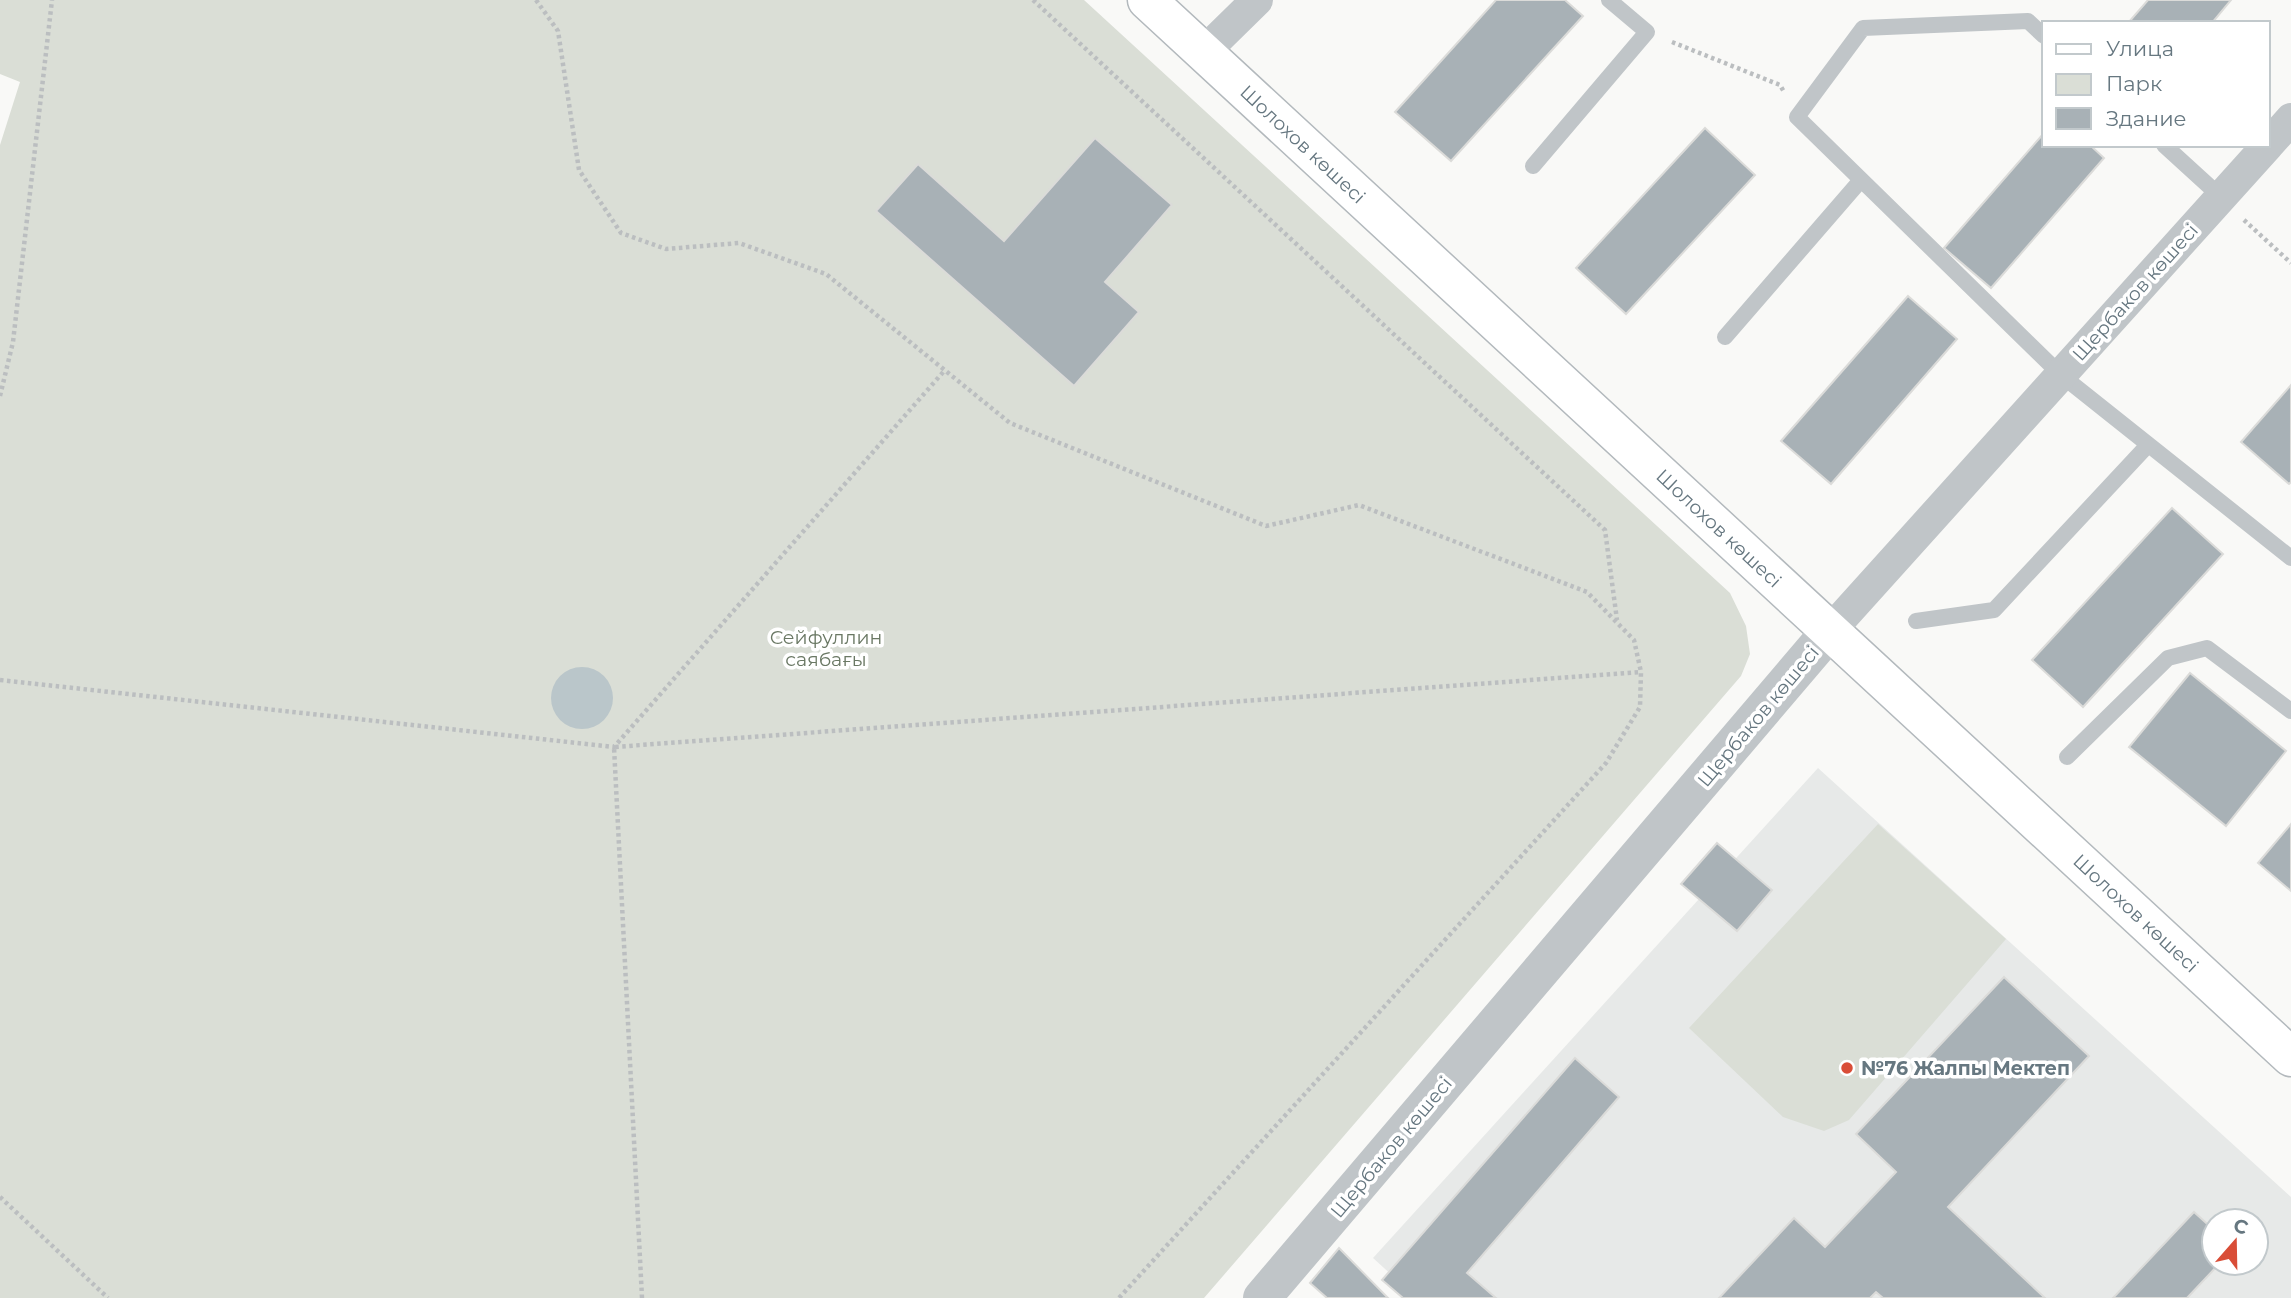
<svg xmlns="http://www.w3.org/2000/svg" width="2291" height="1298" font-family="Montserrat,sans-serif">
	<rect width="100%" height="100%" fill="#f9f9f7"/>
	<path fill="#e7e9e8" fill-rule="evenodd" d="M 1818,768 L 2291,1197 L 2291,1298 L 1417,1298 L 1373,1258 ZM 2214,1221 L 2256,1221 L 2256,1263 L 2214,1263 Z"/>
	<path fill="#daded6" d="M 0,0 L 1084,0 L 1730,593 L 1746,626 L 1750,654 L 1741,676 L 1204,1298 L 0,1298 L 0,145 L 20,82 L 0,74 Z
		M 1878,824 L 2006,939 L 1849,1120 L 1824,1131 L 1783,1117 L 1689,1028 Z"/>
	<path fill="#bac6ca" d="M551 698a31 31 0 1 1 62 0a31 31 0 1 1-62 0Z"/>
	<path fill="#a8b1b6" stroke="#dbdbd9" stroke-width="2" d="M 1496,0 L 1565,0 L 1583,16 L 1451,161 L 1395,112 Z
		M 2148,0 L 2231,0 L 2212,23 L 2128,23 Z
		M 1705,128 L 1755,175 L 1626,314 L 1576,268 Z
		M 2044,133 L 2044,145 L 2090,145 L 2104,158 L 1991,288 L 1944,248 Z
		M 1095,138 L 1172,205 L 1105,282 L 1139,312 L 1074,386 L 876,211 L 918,164 L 1004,241 Z
		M 1908,296 L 1957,339 L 1831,484 L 1781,441 Z
		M 2291,385 L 2291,482 L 2289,484 L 2241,442 Z
		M 2172,508 L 2223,554 L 2083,707 L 2032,660 Z
		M 2190,673 L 2286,751 L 2226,826 L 2129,747 Z
		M 2291,824 L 2291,891 L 2258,863 Z
		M 1717,843 L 1772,890 L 1737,931 L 1681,884 Z
		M 2004,977 L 2089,1056 L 1948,1207 L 2045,1298 L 1883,1298 L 1876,1292 L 1870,1298 L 1719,1298 L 1794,1218 L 1825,1247 L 1896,1172 L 1856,1134 Z
		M 1575,1058 L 1619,1097 L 1467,1273 L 1496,1298 L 1403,1298 L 1382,1280 Z
		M 2194,1212 L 2214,1230 L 2214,1263 L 2220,1263 L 2187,1298 L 2113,1298 Z
		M 1339,1248 L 1388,1298 L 1327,1298 L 1310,1283 Z"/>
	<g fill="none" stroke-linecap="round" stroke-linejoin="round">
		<defs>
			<path id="secondary" d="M 1147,0 L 2291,1057"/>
		</defs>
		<use href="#secondary" stroke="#b3b9bd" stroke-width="41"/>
		<path stroke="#bbbec0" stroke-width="4.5" stroke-dasharray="3.5 3.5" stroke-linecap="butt" d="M 536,0 L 558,31 L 579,170 L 621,233 L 666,249 L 739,243 L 826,274 L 1010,423 L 1266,526 L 1359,505 L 1587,592 L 1634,640 L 1641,672 L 1640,707 L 1606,763 L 1119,1298
			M 1033,0 L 1605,530 L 1617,620
			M 1672,42 L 1780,85 L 1784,92
			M 2244,220 L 2291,263
			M 0,396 L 13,342 L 52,0
			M 0,680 L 614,747 L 945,370
			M 0,1197 L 108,1298
			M 642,1298 L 614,747 L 1641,672"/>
		<path stroke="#c0c5c8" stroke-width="16" d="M 2044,36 L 2028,21 L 1863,28 L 1797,117 L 2061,375 L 2291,558
			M 2164,145 L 2221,197
			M 1533,166 L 1647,32 L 1609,0
			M 1725,337 L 1861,180
			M 1916,621 L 1994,610 L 2148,445
			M 2067,757 L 2168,658 L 2207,648 L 2291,711"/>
		<path stroke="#c0c5c8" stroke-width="32" d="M 1204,52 L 1257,0
			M 2268,145 L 2291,119
			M 1830,631 L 2268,145"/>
		<path stroke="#c0c5c8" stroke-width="38" d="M 1262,1298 L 1830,631"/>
		<use href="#secondary" stroke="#fff" stroke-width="38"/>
	</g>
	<circle fill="#d94d37" stroke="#fff" stroke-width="2.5" cx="1847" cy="1068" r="7"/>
	<g text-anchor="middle" stroke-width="7" stroke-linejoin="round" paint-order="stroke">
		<g font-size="19" fill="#667780" stroke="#fff">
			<text transform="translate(1303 144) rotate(43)" y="7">Шолохов көшесі</text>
			<text transform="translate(2135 292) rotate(-48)" y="7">Щербаков көшесі</text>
			<text transform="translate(1719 528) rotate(43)" y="7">Шолохов көшесі</text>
			<text transform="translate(1758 716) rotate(-50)" y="7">Щербаков көшесі</text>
			<text transform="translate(2136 913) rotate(43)" y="7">Шолохов көшесі</text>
			<text transform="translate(1391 1147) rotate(-50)" y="7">Щербаков көшесі</text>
		</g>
		<g font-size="19" fill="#6a7864" stroke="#fff">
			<text x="826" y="644">Сейфуллин<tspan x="826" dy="22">саябағы</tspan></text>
		</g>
		<g font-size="19" font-weight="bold" fill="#667780" stroke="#fff" text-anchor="start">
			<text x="1861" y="1075">№76 Жалпы Мектеп</text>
		</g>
	</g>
	<rect x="2042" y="21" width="228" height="126" fill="#ffffff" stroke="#c2c9cc" stroke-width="2"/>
	<rect x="2056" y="44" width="35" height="10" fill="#ffffff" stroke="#c2c9cc" stroke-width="2"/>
	<text x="2106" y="56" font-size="21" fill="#667780">Улица</text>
	<rect x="2056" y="74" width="35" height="21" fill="#daded6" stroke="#c2c9cc" stroke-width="2"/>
	<text x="2106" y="91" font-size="21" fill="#667780">Парк</text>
	<rect x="2056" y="108" width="35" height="21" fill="#a8b1b6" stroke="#c2c9cc" stroke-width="2"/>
	<text x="2106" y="126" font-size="21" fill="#667780">Здание</text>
	<g transform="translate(2235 1242) rotate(20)"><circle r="33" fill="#ffffff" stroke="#c2c9cc" stroke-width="2"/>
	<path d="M0-5L12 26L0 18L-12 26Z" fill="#d94d37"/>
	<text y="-10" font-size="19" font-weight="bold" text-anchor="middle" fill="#667780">С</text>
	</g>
</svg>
